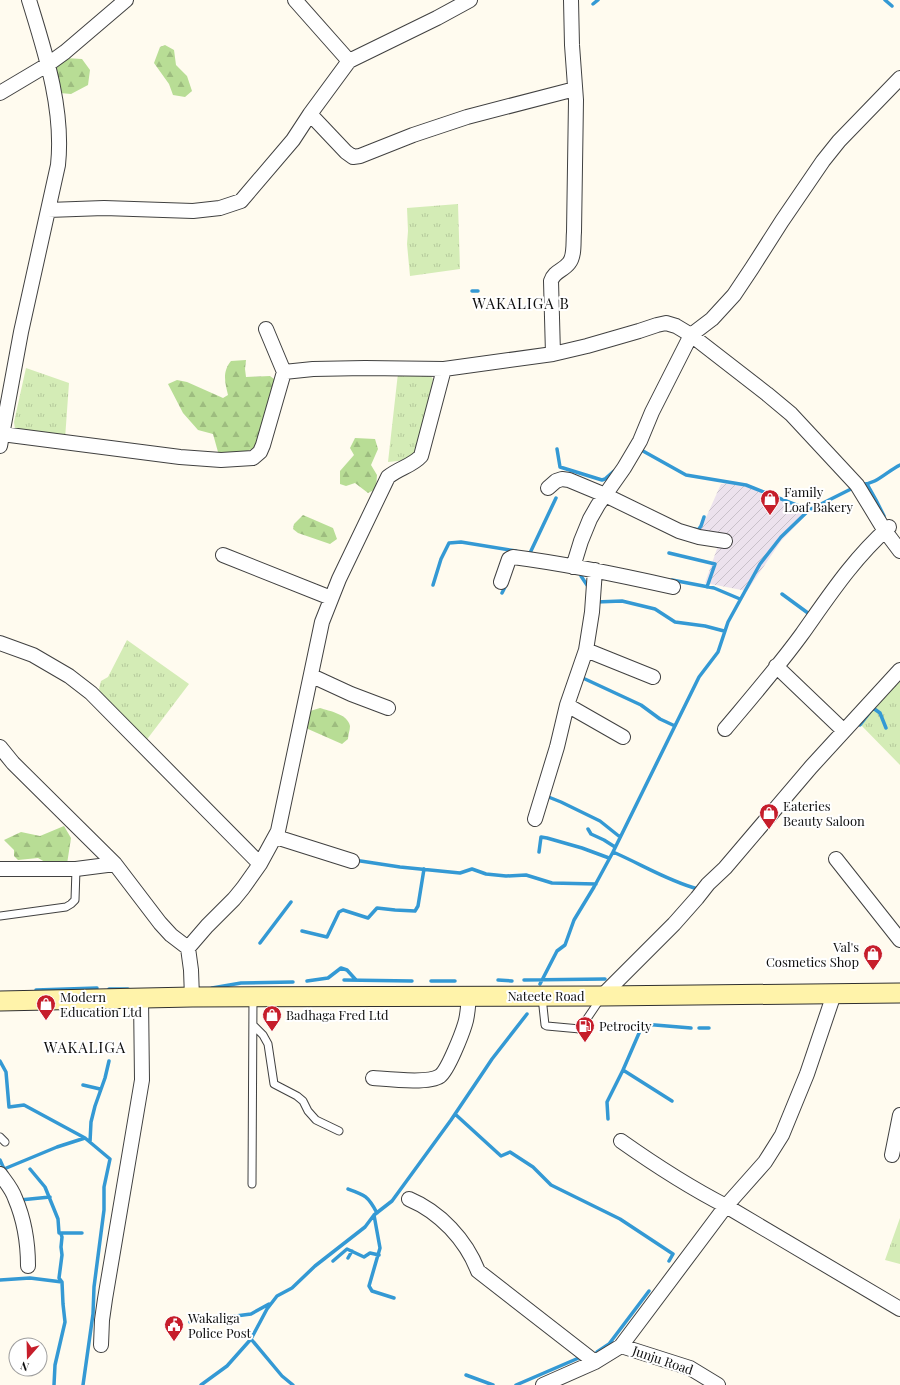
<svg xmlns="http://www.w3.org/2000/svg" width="900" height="1385" font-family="'Playfair Display',serif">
	<defs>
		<pattern id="industrial-furrows" width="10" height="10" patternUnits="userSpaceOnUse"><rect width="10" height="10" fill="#ece2ed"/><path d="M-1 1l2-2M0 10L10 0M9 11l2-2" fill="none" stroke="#c9c1ca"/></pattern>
		<pattern id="grass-tufts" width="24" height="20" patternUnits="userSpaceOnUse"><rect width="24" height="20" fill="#d4ecb6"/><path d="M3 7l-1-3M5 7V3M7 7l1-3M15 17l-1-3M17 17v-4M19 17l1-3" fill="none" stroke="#b5c99b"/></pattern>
		<pattern id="forest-firs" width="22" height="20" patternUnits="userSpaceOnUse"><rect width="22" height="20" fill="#b8dd95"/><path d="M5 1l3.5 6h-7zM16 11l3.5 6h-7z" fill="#9dbc7f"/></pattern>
	</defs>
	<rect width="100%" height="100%" fill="#fffbef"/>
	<path fill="url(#industrial-furrows)" d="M 730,483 L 745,486 L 791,504 L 809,512 L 781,541 L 747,591 L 705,583 L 719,543 L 700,531 L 721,484 Z"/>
	<path fill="url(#grass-tufts)" d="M 458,204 L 460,269 L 410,276 L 407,244 L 408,231 L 407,208 Z
		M 26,368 L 69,383 L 65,439 L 15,429 L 14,422 Z
		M 398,373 L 430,375 L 433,379 L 420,450 L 407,460 L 388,462 Z
		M 127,640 L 189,684 L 145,742 L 102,696 L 99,689 L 101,681 L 108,677 Z
		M 900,677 L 900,765 L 858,722 Z
		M 900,1218 L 900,1264 L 885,1260 Z"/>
	<path fill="url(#forest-firs)" d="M 165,45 L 174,50 L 176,65 L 187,76 L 192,91 L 185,97 L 173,95 L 169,84 L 154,63 L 160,47 Z
		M 65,58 L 82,59 L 90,70 L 88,85 L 71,94 L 60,93 L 53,64 Z
		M 246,360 L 245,369 L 246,377 L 270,376 L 278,382 L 256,447 L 238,455 L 218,452 L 213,434 L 198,430 L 183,413 L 168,384 L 177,380 L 187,382 L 223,398 L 228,395 C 225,382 222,372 231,361 Z
		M 355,438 L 375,439 L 378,449 L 371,465 L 377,475 L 376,489 L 368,493 L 355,483 L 346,486 L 340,484 L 340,471 L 354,455 L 350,448 Z
		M 303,515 L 333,528 L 337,539 L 330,544 L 298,533 L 293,529 L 294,524 Z
		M 320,708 C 329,711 348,714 350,726 C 350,730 348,735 348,739 L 342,744 L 308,729 L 307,712 Z
		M 64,826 L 71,838 L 67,864 L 54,867 L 38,858 L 18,860 L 14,856 L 14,850 L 4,840 L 21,832 L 40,836 Z"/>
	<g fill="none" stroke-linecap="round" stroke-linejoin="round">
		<path stroke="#3499d4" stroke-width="3.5" d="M 885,0 L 892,6
			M 593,4 L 598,0
			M 472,291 L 478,291
			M 557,449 L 560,467 L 602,480 L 605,479 L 614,471
			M 643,451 L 686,475 L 746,485 L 809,510
			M 861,484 C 876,485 887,471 900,465
			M 867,484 L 876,500 L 884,516
			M 694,529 L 698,530 L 701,526 L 704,517
			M 530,553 L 556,498
			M 669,553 L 715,564 L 707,587
			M 582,570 L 581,576 L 589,588
			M 672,580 L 714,588 L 740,599
			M 433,585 L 441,559 L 449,543 L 461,542 L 516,551
			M 502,593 L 506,585
			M 782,594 L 812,616
			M 596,602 L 622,601 L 655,609 L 675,622 L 705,626 L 724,631
			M 585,679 L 641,705 L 660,719 L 675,726
			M 860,725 L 873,708 L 880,713 L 886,728
			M 546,796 L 561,802 L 600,821 L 620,837
			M 588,829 L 591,834 L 604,840 L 615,847
			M 539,852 L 541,837 L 547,838 L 582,848 L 609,858
			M 613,852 C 641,864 668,881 698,889 L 700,887
			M 354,860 L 400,867 L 460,873 L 472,869 L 486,874 L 506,876 L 526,875 L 552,883 L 596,884
			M 302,931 L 327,937 L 339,912 L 343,910 L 368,918 L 377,908 L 395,910 L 415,911 L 418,906 L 424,869
			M 260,943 L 291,902
			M 344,980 L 412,981
			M 498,980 L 512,981
			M 524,980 L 605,979
			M 307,981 L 328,978 L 341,968 L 347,970 L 356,980
			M 431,981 L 455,981
			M 540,984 L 557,951 L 565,945 L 574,920 L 594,887 L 613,852 L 699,677 L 718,652 L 728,622 L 760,564 L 781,537 L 809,510 L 855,487
			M 212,988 L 241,983 L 293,982
			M 109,989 L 128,989
			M 36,990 L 97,988
			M 699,1028 L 709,1028
			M 0,1061 L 6,1072 L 9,1107 L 24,1105 L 85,1138 L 110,1159 L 104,1187 L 104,1210 L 94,1287 L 93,1314 L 83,1385
			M 623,1070 L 643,1024 L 691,1028
			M 83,1085 L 100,1089 L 100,1091
			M 455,1114 L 501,1156 L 510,1152 L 533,1167 L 551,1185 L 620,1219 L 673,1254 L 669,1261
			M 608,1119 L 607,1102 L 623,1070 L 672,1101
			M 90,1142 L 91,1122 L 95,1106 L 105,1078 L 109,1061
			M 0,1160 L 4,1169 L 57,1147 L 85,1138
			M 30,1169 L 45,1187 L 58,1219 L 59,1233 L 82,1233
			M 348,1189 C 365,1195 368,1196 377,1213
			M 20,1200 L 50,1197
			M 374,1215 L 380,1248 L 369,1286 L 372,1291 L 394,1298
			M 348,1258 L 352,1251
			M 333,1261 L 347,1249 L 364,1257 L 370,1253 L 379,1255
			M 0,1280 L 30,1278 L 62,1282
			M 190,1322 L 251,1314 L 269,1304
			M 251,1339 L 282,1376 L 293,1385
			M 597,1352 L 609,1344 L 649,1291
			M 466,1375 L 493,1385
			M 54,1385 L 55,1365 L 65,1322 L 63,1304 L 62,1282 L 59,1278 L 62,1255 L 61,1247 L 62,1237 L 61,1234
			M 201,1385 L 227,1366 L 251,1339 L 267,1309 L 277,1296 L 292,1288 L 315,1266 L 365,1227 L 374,1215 L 392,1201 L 451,1120 L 484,1071 L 492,1059 L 527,1014
			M 516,1385 L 581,1357"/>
		<defs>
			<path id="service" d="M 0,916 L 66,907 L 71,904 L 75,900 L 76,869
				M 542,997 L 545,1025 L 547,1026 L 580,1029 L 601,998
				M 253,1025 L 263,1035 L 268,1044 L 274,1084 L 297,1096 L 303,1101 L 308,1111 L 316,1120 L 339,1131
				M 0,1137 L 5,1142
				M 252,1184 L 253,997"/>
			<path id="minor" d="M 295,0 L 349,61
				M 0,93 L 47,65 L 65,52 L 126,0
				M 310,114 L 346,152 L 353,157 L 360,156 L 413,135 L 467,117 L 575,89
				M 48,210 L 104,208 L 193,211 L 220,208 L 241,201 L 293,140 L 310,114 L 349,61 L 437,18 L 470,0
				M 266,329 L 284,372
				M 553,354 L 551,281 C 554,271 563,271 569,263 C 575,256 573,241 574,232 L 576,100 L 572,45 L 571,0
				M 2,434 L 180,457 L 221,460 L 253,458 L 260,452 L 263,445 L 284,372 L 313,369 L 365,368 L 444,369 L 553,354 L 587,346 L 639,331 L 657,325 L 666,323 L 676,326 L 691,335 L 767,394 L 791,414 L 857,485 L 885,531 L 900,551
				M 0,446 L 21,332 L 58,165 C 64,109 45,52 29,0
				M 548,488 L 556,481 L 562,479 L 569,480 L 605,495 L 679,531 L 699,537 L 725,541
				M 223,555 L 331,598
				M 573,567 L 581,541 L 590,519 L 598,505 L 624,468 L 640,441 L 652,412 L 691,335 L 712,319 L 734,295 L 752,268 L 782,221 L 823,161 L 839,141 L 900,78
				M 501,582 L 509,559 L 513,557 C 567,564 620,575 673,587
				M 0,643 L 33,655 L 69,676 L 91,693 L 260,864
				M 586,650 L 653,677
				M 776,666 L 844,731
				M 312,676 L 351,694 L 388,708
				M 567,705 L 623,737
				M 725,729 C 751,698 778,667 802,634 C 829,596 853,559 889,527
				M 0,747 L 13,763 L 115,864 L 160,923 L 171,935 L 188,948 L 191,970 L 192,997
				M 535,819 L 557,747 L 567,705 L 586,650 L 592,612 L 595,570
				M 276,837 L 352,861
				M 836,859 L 900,940
				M 0,869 L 76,869 L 115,864
				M 188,948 L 207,926 L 234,899 L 243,888 L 260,864 L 278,831 L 322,622 L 339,579 L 388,477 C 399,468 412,466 421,456 L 444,369
				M 602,996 L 674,924 L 697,898 L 708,884 L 725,868 L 811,767 L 900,670
				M 373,1078 C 387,1079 429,1084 440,1076 C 448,1070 462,1034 465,1024 C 468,1015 468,1005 469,996
				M 621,1141 C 655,1165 689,1187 726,1206 L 900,1309
				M 892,1155 L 900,1115
				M 0,1174 C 5,1181 12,1189 15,1198 C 24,1219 28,1243 28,1266
				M 409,1199 C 440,1212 466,1240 478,1271 L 595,1362
				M 101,1345 L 102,1320 L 105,1299 L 142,1080 L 141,998
				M 621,1346 L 726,1206 L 765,1162 L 782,1135 L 807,1074 L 834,994
				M 543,1385 L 595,1362 L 621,1346 L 690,1368 L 718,1385"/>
			<path id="secondary" d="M 0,1001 L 192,997 L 602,996 L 900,993"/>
		</defs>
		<use href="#service" stroke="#414141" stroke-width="9"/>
		<use href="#minor" stroke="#414141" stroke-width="16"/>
		<use href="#secondary" stroke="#303030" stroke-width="21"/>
		<use href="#service" stroke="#fff" stroke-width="7"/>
		<use href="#minor" stroke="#fff" stroke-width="14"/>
		<use href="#secondary" stroke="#fff3aa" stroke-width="19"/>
	</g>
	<defs>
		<symbol id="shop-pin" viewBox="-11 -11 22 30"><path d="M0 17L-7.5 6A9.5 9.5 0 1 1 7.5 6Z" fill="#c61e2b" stroke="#fff"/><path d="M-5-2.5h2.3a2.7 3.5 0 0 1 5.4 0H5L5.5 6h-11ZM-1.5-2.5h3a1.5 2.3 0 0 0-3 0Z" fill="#fff"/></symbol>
		<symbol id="fuel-pin" viewBox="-11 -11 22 30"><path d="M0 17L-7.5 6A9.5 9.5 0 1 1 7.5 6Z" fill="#c61e2b" stroke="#fff"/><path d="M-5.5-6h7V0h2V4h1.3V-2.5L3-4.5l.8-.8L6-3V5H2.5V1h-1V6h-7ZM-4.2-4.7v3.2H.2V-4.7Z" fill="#fff"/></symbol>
		<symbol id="civic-pin" viewBox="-11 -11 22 30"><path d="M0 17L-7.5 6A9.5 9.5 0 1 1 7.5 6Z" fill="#c61e2b" stroke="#fff"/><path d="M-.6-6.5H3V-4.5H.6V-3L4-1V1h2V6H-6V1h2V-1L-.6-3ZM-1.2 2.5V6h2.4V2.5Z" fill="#fff"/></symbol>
	</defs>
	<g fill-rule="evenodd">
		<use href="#shop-pin" x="759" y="488" width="22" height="30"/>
		<use href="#shop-pin" x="758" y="802" width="22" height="30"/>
		<use href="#shop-pin" x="862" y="943" width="22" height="30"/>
		<use href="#shop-pin" x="35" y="993" width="22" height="30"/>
		<use href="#shop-pin" x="261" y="1004" width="22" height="30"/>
		<use href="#fuel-pin" x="574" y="1015" width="22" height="30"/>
		<use href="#civic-pin" x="163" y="1314" width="22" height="30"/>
	</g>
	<g text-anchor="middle" stroke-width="4" stroke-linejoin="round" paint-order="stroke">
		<g font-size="13" fill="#0e0e0e" stroke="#fff" text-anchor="start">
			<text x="784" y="497">Family<tspan x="784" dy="15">Loaf Bakery</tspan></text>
			<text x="783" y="811">Eateries<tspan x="783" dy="15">Beauty Saloon</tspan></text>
			<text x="859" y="952" text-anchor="end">Val's<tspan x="859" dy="15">Cosmetics Shop</tspan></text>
			<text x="60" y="1002">Modern<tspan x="60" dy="15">Education Ltd</tspan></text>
			<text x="286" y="1020">Badhaga Fred Ltd</text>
			<text x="599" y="1031">Petrocity</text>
			<text x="188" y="1323">Wakaliga<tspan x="188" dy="15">Police Post</tspan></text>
		</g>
		<g font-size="13" fill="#0e0e0e" stroke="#fff">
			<text x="546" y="1001">Nateete Road</text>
			<text transform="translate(663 1360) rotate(19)" y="5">Junju Road</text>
		</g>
		<g font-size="15" letter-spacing="1" fill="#0e0e0e" stroke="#fff">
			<text x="521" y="309">WAKALIGA B</text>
			<text x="85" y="1053">WAKALIGA</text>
		</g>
	</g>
	<g transform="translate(28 1357) rotate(200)"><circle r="19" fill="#ffffff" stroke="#9f9f9f"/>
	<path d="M0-3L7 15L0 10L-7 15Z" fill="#c61e2b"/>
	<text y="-6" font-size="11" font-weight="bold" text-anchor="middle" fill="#0e0e0e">N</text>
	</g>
</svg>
